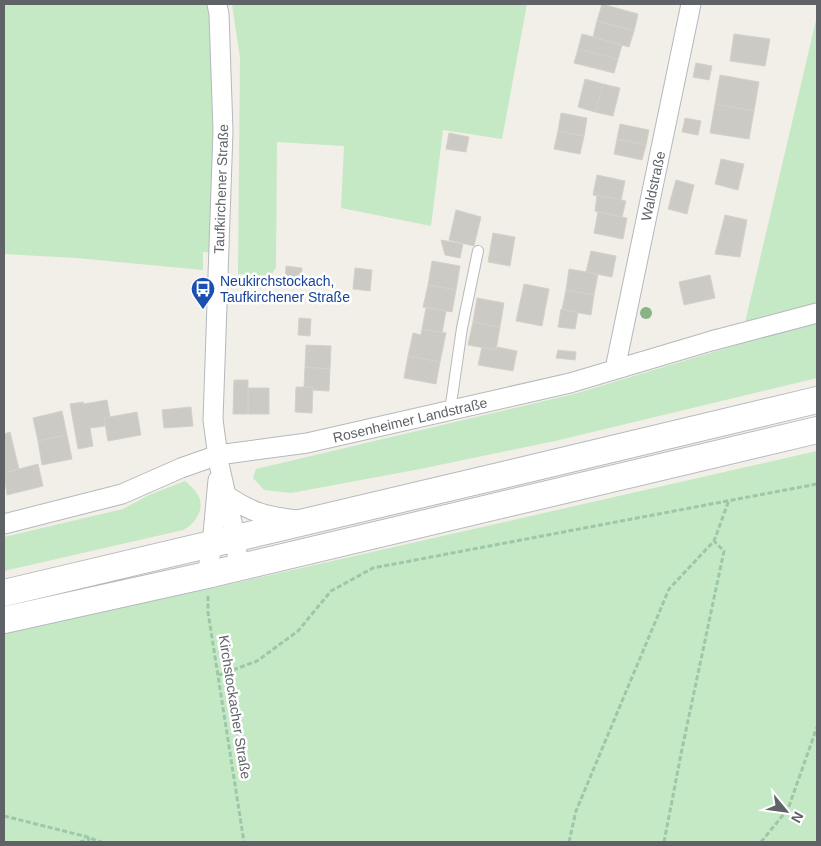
<svg xmlns="http://www.w3.org/2000/svg" width="821" height="846" font-family="Arial,sans-serif">
	<rect width="100%" height="100%" fill="#f1efe8"/>
	<path fill="#c5e8c5" d="M 4,4 L 210,4 L 216,253 L 203,252 L 203,270 L 76,258 L 4,254 Z
		M 232,4 L 527,4 L 502,139 L 443,130 L 431,226 L 341,208 L 344,146 L 277,142 L 276,268 L 270,276 L 238,274 L 240,58 Z
		M 817,16 L 817,378 L 555,441 L 420,469 L 291,493 L 264,490 L 253,478 L 256,469 L 574,394 L 740,344 Z
		M 817,451 L 817,842 L 4,842 L 4,632 L 218,587 Z
		M 185,481 C 190,485 199,493 200,500 C 203,512 194,525 183,530 L 4,571 L 4,537 L 123,509 L 149,495 Z"/>
	<path fill="#cccac5" stroke="#d6d1c6" d="M 602,4 L 638,14 L 634,31 L 597,21 Z
		M 597,21 L 634,31 L 629,47 L 593,37 Z
		M 582,34 L 622,45 L 618,59 L 578,49 Z
		M 734,34 L 770,39 L 765,66 L 730,61 Z
		M 578,49 L 618,59 L 614,73 L 574,63 Z
		M 696,63 L 712,66 L 709,80 L 693,77 Z
		M 720,75 L 759,82 L 754,111 L 715,104 Z
		M 585,79 L 603,84 L 595,112 L 578,107 Z
		M 603,84 L 620,88 L 613,116 L 595,112 Z
		M 715,104 L 754,111 L 749,139 L 710,133 Z
		M 561,113 L 587,118 L 584,136 L 558,131 Z
		M 685,118 L 701,121 L 698,135 L 682,132 Z
		M 620,124 L 649,130 L 646,145 L 617,139 Z
		M 558,131 L 584,136 L 580,154 L 554,149 Z
		M 449,133 L 469,137 L 466,152 L 446,149 Z
		M 617,139 L 646,145 L 642,160 L 614,154 Z
		M 721,159 L 744,164 L 738,190 L 715,184 Z
		M 597,175 L 625,181 L 621,200 L 593,195 Z
		M 676,180 L 694,185 L 687,214 L 668,209 Z
		M 597,195 L 626,201 L 622,217 L 595,211 Z
		M 456,210 L 481,217 L 474,246 L 449,240 Z
		M 598,212 L 627,218 L 623,239 L 594,233 Z
		M 725,215 L 747,220 L 740,257 L 715,254 Z
		M 493,233 L 515,237 L 510,266 L 488,262 Z
		M 441,240 L 463,244 L 460,258 L 445,255 Z
		M 591,251 L 616,256 L 612,277 L 586,272 Z
		M 432,261 L 460,266 L 456,290 L 428,285 Z
		M 286,266 L 302,268 L 301,283 L 285,282 Z
		M 355,268 L 372,270 L 370,291 L 353,289 Z
		M 569,269 L 598,274 L 594,295 L 566,290 Z
		M 710,275 L 715,298 L 684,305 L 679,282 Z
		M 524,284 L 549,289 L 542,326 L 516,321 Z
		M 428,285 L 456,290 L 452,312 L 423,307 Z
		M 566,290 L 594,295 L 591,315 L 562,310 Z
		M 477,298 L 504,303 L 500,327 L 473,322 Z
		M 426,308 L 446,311 L 442,333 L 422,329 Z
		M 561,309 L 578,312 L 575,329 L 558,327 Z
		M 299,318 L 311,319 L 310,336 L 298,335 Z
		M 473,322 L 500,327 L 496,350 L 468,345 Z
		M 422,329 L 446,333 L 440,362 L 408,356 L 413,333 L 421,335 Z
		M 306,345 L 331,346 L 330,369 L 305,367 Z
		M 482,347 L 496,350 L 497,347 L 517,351 L 513,371 L 478,365 Z
		M 558,350 L 576,352 L 575,360 L 556,358 Z
		M 408,356 L 440,362 L 436,384 L 404,378 Z
		M 305,367 L 330,369 L 329,391 L 313,390 L 313,387 L 304,387 Z
		M 234,380 L 248,380 L 248,414 L 233,414 Z
		M 296,387 L 313,387 L 312,413 L 295,412 Z
		M 248,388 L 269,388 L 269,414 L 248,414 Z
		M 107,400 L 110,417 L 104,418 L 105,426 L 90,428 L 93,446 L 78,449 L 70,404 L 83,402 L 84,404 Z
		M 191,407 L 193,426 L 164,428 L 162,410 Z
		M 62,411 L 67,435 L 38,441 L 33,418 Z
		M 137,412 L 141,435 L 108,441 L 104,418 Z
		M 10,432 L 19,469 L 4,473 L 4,434 Z
		M 67,435 L 72,459 L 42,465 L 38,441 Z
		M 38,464 L 43,486 L 7,495 L 4,473 Z"/>
	<g fill="none" stroke-linecap="round" stroke-linejoin="round">
		<defs>
			<path id="lane" d="M 450,411 L 462,328 L 478,251"/>
			<path id="street" d="M 217,4 L 219,14 L 223,131 L 213,420 L 219,464 L 236,540 L 238,568
				M 615,369 L 691,4
				M 227,496 C 253,513 265,516 296,520
				M 4,524 L 122,494 L 181,468 L 218,455 L 307,443 L 570,383 L 711,341 L 817,313
				M 207,575 L 212,545 L 218,480"/>
			<path id="secondary" d="M 4,593 C 275,531 546,464 817,400
				M 4,620 L 207,575 L 817,430"/>
		</defs>
		<use href="#lane" stroke="#b5b8bc" stroke-width="12"/>
		<use href="#street" stroke="#b5b8bc" stroke-width="21"/>
		<use href="#secondary" stroke="#b6babf" stroke-width="28"/>
		<path stroke="#9cc7a9" stroke-width="3" stroke-dasharray="5 2.5" stroke-linecap="butt" d="M 208,596 L 208,612 L 244,842
			M 219,675 L 257,661 L 298,631 L 331,591 L 373,568 L 817,484
			M 4,816 L 84,836 L 101,842
			M 80,842 L 90,839
			M 569,842 L 576,811 L 669,589 L 714,541 L 729,500
			M 664,842 L 682,749 L 724,551 L 714,541
			M 761,842 L 788,809 L 817,727"/>
		<use href="#lane" stroke="#fff" stroke-width="10"/>
		<use href="#street" stroke="#fff" stroke-width="19"/>
		<use href="#secondary" stroke="#fff" stroke-width="26"/>
	</g>
	<circle fill="#89b387" cx="646" cy="313" r="6"/>
	<defs>
		<symbol id="bus-pin" viewBox="-11 -11 22 30"><path d="M0 17L-7.5 6A9.5 9.5 0 1 1 7.5 6Z" fill="#1a4fb4" stroke="#fff"/><path d="M-5-6H5V4H4V6H2V4H-2V6H-4V4H-5ZM-3.5-4V0h7V-4ZM-3.5 1.2v1.5H-2V1.2ZM2 1.2v1.5H3.5V1.2Z" fill="#fff"/></symbol>
	</defs>
	<g fill-rule="evenodd">
		<use href="#bus-pin" x="189" y="275" width="28" height="38"/>
	</g>
	<g text-anchor="middle" stroke-width="5" stroke-linejoin="round" paint-order="stroke">
		<g font-size="14" fill="#5f6368" stroke="#fff">
			<text transform="translate(653 186) rotate(-78)" y="5">Waldstraße</text>
			<text transform="translate(221 189) rotate(-88)" y="5">Taufkirchener Straße</text>
			<text transform="translate(410 420) rotate(-13)" y="5">Rosenheimer Landstraße</text>
			<text transform="translate(235 707) rotate(81)" y="5">Kirchstockacher Straße</text>
		</g>
		<g font-size="14" fill="#164399" stroke="#fff" text-anchor="start">
			<text x="220" y="286">Neukirchstockach,<tspan x="220" dy="16">Taufkirchener Straße</tspan></text>
		</g>
	</g>
	<rect width="821" height="846" fill="none" stroke="#5f6368" stroke-width="10"/>
	<g transform="translate(786 811) rotate(119)" stroke="#ffffff" stroke-width="4" paint-order="stroke">
	<path d="M0-4L9 19L0 12L-9 19Z" fill="#5f6368"/>
	<text y="-8" font-size="14" font-weight="bold" text-anchor="middle" fill="#5f6368">N</text>
	</g>
</svg>
